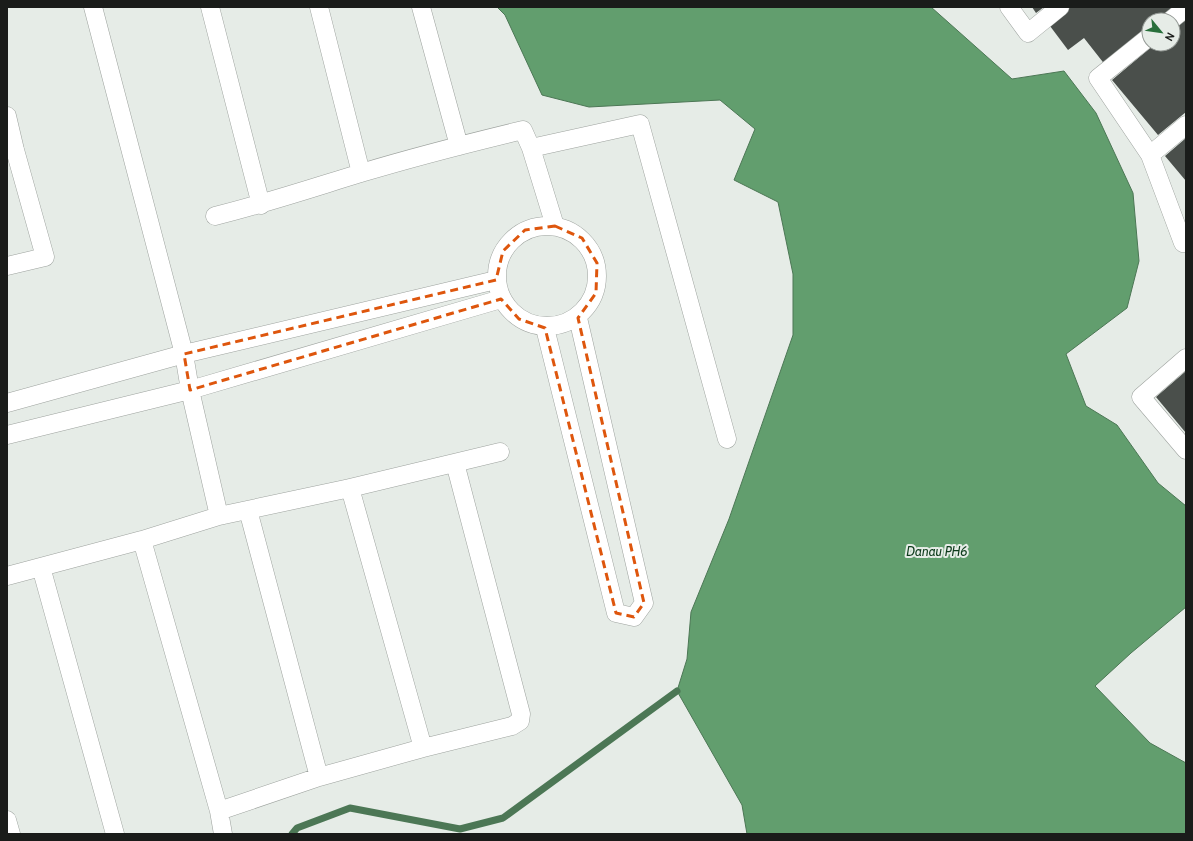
<svg xmlns="http://www.w3.org/2000/svg" width="1193" height="841" font-family="Cabin,sans-serif">
	<rect width="100%" height="100%" fill="#e6ece7"/>
	<path fill="#629e6e" stroke="#4c7755" d="M 497,7 L 931,7 L 1012,79 L 1064,71 L 1096,113 L 1133,193 L 1139,261 L 1127,308 L 1066,354 L 1086,406 L 1117,425 L 1158,483 L 1186,506 L 1186,607 L 1131,653 L 1095,686 L 1150,743 L 1186,763 L 1186,834 L 747,834 L 742,805 L 677,691 L 687,659 L 691,612 L 729,519 L 793,335 L 793,274 L 778,202 L 734,180 L 755,129 L 720,100 L 589,107 L 542,95 L 505,15 Z"/>
	<g fill="none" stroke-linecap="round" stroke-linejoin="round">
		<path stroke="#4c7755" stroke-width="7" d="M 292,834 L 297,828 L 350,808 L 460,829 L 503,818 L 677,691"/>
	</g>
	<path fill="#4a4f4b" d="M 1032,7 L 1044,7 L 1036,13 Z
		M 1066,7 L 1179,7 L 1163,20 L 1149,20 L 1149,31 L 1106,66 L 1084,38 L 1068,50 L 1047,22 Z
		M 1186,19 L 1186,112 L 1158,135 L 1112,80 L 1155,44 L 1173,44 L 1173,29 Z
		M 1186,138 L 1186,181 L 1165,156 Z
		M 1186,371 L 1186,433 L 1156,397 Z"/>
	<g fill="none" stroke-linecap="round" stroke-linejoin="round">
		<defs>
			<path id="street" d="M 93,7 L 184,354 L 190,390 L 219,516
				M 210,7 L 261,205
				M 319,7 L 361,173
				M 421,7 L 459,146
				M 1009,7 L 1028,33 L 1060,7
				M 1171,20 L 1186,8
				M 1149,37 L 1098,78 L 1150,155 L 1186,125
				M 7,116 L 15,150 L 45,257 L 7,266
				M 531,148 L 640,124 L 727,439
				M 1150,155 L 1183,243
				M 215,216 C 264,204 312,188 361,173 C 414,157 469,143 523,130 L 531,148 L 555,226
				M497 276a50 50 0 1 1 100 0a50 50 0 1 1-100 0Z
				M 545,328 L 616,613 L 634,617 L 644,603 L 578,318
				M 1186,358 L 1141,397 L 1186,450
				M 7,403 L 184,354 L 496,280
				M 7,435 L 190,390 L 501,299
				M 350,488 L 423,748
				M 248,510 L 319,777
				M 41,567 L 115,834
				M 7,576 L 142,540
				M 219,811 L 319,777 L 423,748 L 512,726 L 520,721 L 521,714 L 455,463
				M 7,820 L 11,834
				M 223,834 L 219,811 L 142,540 L 219,516 L 350,488 L 500,452"/>
		</defs>
		<use href="#street" stroke="#9ea39f" stroke-width="19"/>
		<use href="#street" stroke="#fff" stroke-width="18"/>
	</g>
	<path fill="none" stroke="#de560d" stroke-width="3" stroke-dasharray="8 5" stroke-linejoin="round" d="M 555,226 L 582,238 L 597,263 L 596,293 L 578,318 L 644,603 L 634,617 L 616,613 L 545,328 L 519,319 L 501,299 L 190,390 L 184,354 L 496,280 L 503,251 L 525,230 Z"/>
	<g text-anchor="middle" stroke-width="4" stroke-linejoin="round" paint-order="stroke">
		<g font-size="13" font-style="italic" fill="#0e3c1c" stroke="#e6ece7">
			<text x="937" y="556">Danau PH6</text>
		</g>
	</g>
	<rect width="1193" height="841" fill="none" stroke="#1a1c1a" stroke-width="16"/>
	<g transform="translate(1161 32) rotate(119)"><circle r="19" fill="#e6ece7" stroke="#949995"/>
	<path d="M0-3L7 15L0 10L-7 15Z" fill="#286f3b"/>
	<text y="-6" font-size="11" font-weight="bold" text-anchor="middle" fill="#1a1c1a">N</text>
	</g>
</svg>
